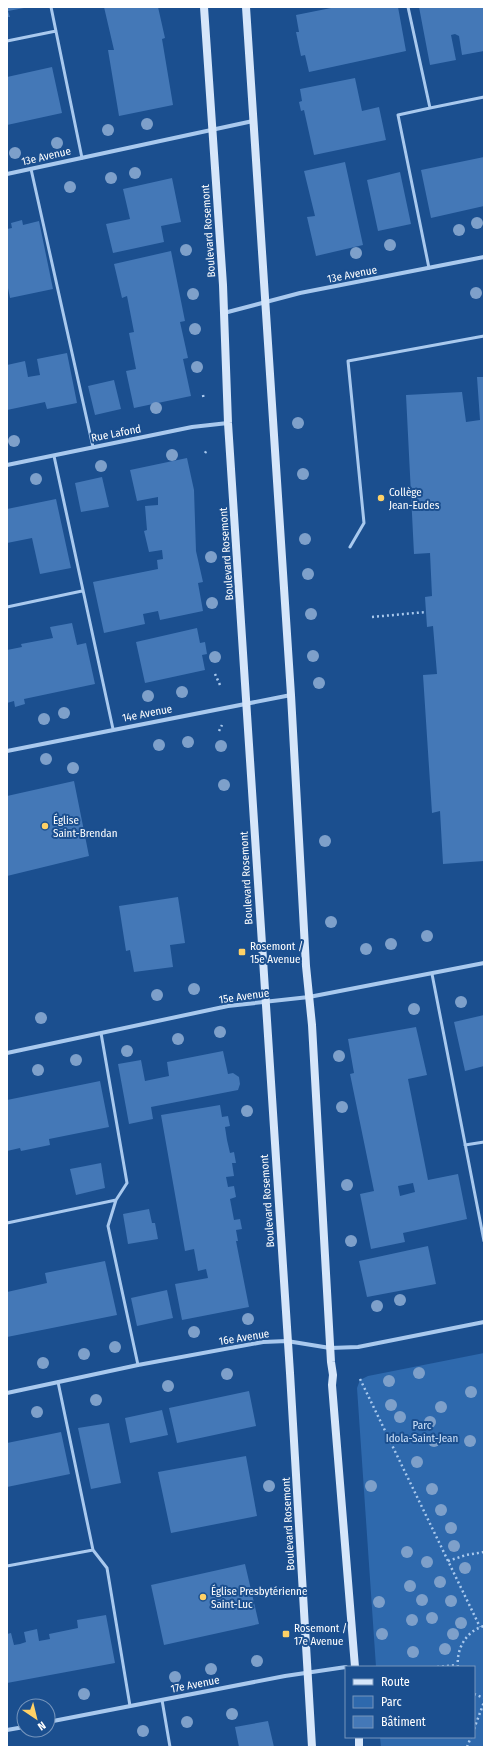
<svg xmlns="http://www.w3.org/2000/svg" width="491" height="1754" font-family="'Fira Sans Condensed',sans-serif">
	<rect width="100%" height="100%" fill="#1b4f8f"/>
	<path fill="#2e69ad" d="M 484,1353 L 484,1747 L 381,1747 L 380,1737 L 474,1737 L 474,1667 L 376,1667 L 357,1388 L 360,1380 L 368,1376 Z"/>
	<path fill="#4478b7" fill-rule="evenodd" d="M 7,7 L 24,7 L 24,8 L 8,11 L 10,17 L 7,17 Z
		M 104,7 L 158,7 L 165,38 L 162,39 L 173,105 L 119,116 L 108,50 L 114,50 Z
		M 336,7 L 398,7 L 406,51 L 309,72 L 305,55 L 301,56 L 296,32 L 299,32 L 296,15 Z
		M 419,7 L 484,7 L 484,51 L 462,55 L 459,36 L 455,34 L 451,35 L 456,60 L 430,65 Z
		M 52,67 L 62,113 L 7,125 L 7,77 Z
		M 355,78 L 362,111 L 379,107 L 386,140 L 314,155 L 304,110 L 301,111 L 299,102 L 302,101 L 300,89 Z
		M 484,157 L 484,206 L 431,218 L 421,170 Z
		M 345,162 L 363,245 L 316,256 L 307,217 L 315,216 L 304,171 Z
		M 400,172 L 411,224 L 378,231 L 367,180 Z
		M 172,178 L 181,222 L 161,226 L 164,242 L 113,253 L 106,224 L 130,219 L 123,189 Z
		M 22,220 L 23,225 L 39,221 L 53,289 L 10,298 L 7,283 L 7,229 L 12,228 L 11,223 Z
		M 171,251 L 185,321 L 180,322 L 188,358 L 183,359 L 191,396 L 134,408 L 126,371 L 136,369 L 129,333 L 134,332 L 127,296 L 122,298 L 114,264 Z
		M 67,353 L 77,403 L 47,409 L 45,402 L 7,410 L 7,365 L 25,361 L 28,377 L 40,375 L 37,359 Z
		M 477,377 L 484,377 L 484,861 L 443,864 L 440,811 L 432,813 L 423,675 L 437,674 L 433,626 L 427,627 L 425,597 L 432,596 L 430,553 L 414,554 L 406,395 L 462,392 L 466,422 L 480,420 Z
		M 114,380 L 121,409 L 95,415 L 88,386 Z
		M 187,458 L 194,490 L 196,551 L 203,582 L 198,583 L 203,611 L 160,620 L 158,611 L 143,614 L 145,624 L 104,633 L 93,582 L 158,569 L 157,560 L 163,559 L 162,550 L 149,552 L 144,531 L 147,530 L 145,506 L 158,505 L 158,497 L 137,501 L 130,470 Z
		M 102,477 L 109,507 L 81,512 L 75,483 Z
		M 56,499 L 71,568 L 40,574 L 32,538 L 7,543 L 7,509 Z
		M 72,623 L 77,645 L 86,643 L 95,684 L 24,699 L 25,704 L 15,707 L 14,701 L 7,703 L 7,650 L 22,647 L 21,644 L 53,638 L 50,627 Z
		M 197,628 L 200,643 L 205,642 L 207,654 L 202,655 L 205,670 L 145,683 L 136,642 Z
		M 74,781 L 89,856 L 7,876 L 7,796 Z
		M 178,897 L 185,943 L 170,945 L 173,967 L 134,972 L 130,950 L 126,951 L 119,906 Z
		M 484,1015 L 484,1066 L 465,1071 L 454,1022 Z
		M 416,1027 L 427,1075 L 408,1079 L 428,1180 L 458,1174 L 467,1219 L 403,1233 L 405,1242 L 371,1249 L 360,1194 L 374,1191 L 350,1074 L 354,1073 L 348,1039 ZM 413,1183 L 415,1192 L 400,1196 L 398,1186 Z
		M 223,1051 L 228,1074 L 233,1073 L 239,1077 L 240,1084 L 238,1090 L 151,1107 L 153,1119 L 129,1124 L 118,1064 L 141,1060 L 145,1081 L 169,1076 L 167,1062 Z
		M 100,1081 L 109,1127 L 49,1139 L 50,1145 L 21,1151 L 20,1148 L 7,1151 L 7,1100 Z
		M 220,1105 L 222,1117 L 228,1116 L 230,1126 L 225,1127 L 227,1140 L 230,1153 L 234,1152 L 236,1163 L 232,1163 L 234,1176 L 226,1177 L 228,1187 L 234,1186 L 236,1197 L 230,1199 L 234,1220 L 240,1219 L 242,1229 L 236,1230 L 238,1241 L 236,1241 L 249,1307 L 182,1320 L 175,1284 L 208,1278 L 206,1269 L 198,1271 L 194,1249 L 185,1251 L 161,1115 Z
		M 101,1163 L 105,1188 L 76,1195 L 70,1169 Z
		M 149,1209 L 152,1223 L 155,1223 L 158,1239 L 128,1244 L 123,1214 Z
		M 428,1246 L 436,1284 L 367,1297 L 359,1261 Z
		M 105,1261 L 117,1315 L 7,1337 L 7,1292 L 47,1283 L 45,1273 Z
		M 167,1290 L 173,1318 L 137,1326 L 131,1298 Z
		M 249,1391 L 256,1426 L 177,1443 L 169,1408 Z
		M 162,1410 L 168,1435 L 130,1443 L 125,1418 Z
		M 109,1423 L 121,1483 L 91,1489 L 78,1428 Z
		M 61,1432 L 70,1474 L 7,1487 L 7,1443 Z
		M 246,1456 L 257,1516 L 171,1533 L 158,1472 Z
		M 245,1564 L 259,1624 L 164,1645 L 151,1585 Z
		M 106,1615 L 115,1663 L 7,1683 L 7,1634 L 11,1633 L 14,1645 L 20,1644 L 26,1642 L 24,1632 L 37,1629 L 39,1641 L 50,1639 L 49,1634 L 78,1628 L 77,1620 Z
		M 268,1721 L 274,1747 L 239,1747 L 235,1727 Z"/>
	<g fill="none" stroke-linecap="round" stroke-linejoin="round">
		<path stroke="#a9c9ee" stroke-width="2.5" stroke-dasharray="2 3" stroke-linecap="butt" d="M 203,395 L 204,400
			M 205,453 L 207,450
			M 372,617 L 426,612
			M 215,674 L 220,685
			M 219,731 L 222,725
			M 360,1379 L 480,1627
			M 448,1561 L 466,1555 L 484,1552
			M 437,1667 L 457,1665
			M 458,1667 C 456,1649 466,1631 484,1626
			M 474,1694 L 484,1698
			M 474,1729 L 484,1702
			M 467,1747 L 471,1737"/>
		<path stroke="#a9c9ee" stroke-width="3" d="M 51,7 L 82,158
			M 408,7 L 430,108 L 484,97
			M 7,41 L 56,31
			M 31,169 L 93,447
			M 429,268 L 398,115 L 430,108
			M 54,456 L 113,729
			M 350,547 L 364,523 L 348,361 L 484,336
			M 7,607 L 82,591
			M 432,974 L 484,1241
			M 101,1033 L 127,1183 L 116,1200 L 108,1226 L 138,1365
			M 465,1145 L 484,1142
			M 7,1223 L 116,1200
			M 58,1382 L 93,1550 L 107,1568 L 130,1706
			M 7,1566 L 93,1550
			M 162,1700 L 170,1747"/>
		<path stroke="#a9c9ee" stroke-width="4" d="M 7,174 L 253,121
			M 224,313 L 300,293 L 484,257
			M 7,465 L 192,427 L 228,423
			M 7,751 L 291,695
			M 7,1053 L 228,1006 L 309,997 L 484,963
			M 7,1393 L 138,1365 L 263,1342 L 287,1341 L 330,1348 L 358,1347 L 484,1322
			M 48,1722 L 285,1676 L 346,1667
			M 7,1730 L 24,1727"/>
		<path stroke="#d6e6fa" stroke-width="8" d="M 204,7 L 223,285 L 228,423 L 290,1373 L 312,1747
			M 246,7 L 291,695 L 306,966 L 312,1025 L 331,1362 L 333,1375 L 332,1385 L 355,1667
			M 359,1737 L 359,1747"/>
	</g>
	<g fill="#7ea0ca">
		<circle cx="147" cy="124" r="6"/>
		<circle cx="108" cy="130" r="6"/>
		<circle cx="57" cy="143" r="6"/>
		<circle cx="15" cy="153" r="6"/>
		<circle cx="135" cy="173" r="6"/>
		<circle cx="111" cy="178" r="6"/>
		<circle cx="70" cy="187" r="6"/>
		<circle cx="477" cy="223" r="6"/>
		<circle cx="459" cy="230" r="6"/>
		<circle cx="390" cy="245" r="6"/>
		<circle cx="186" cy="250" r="6"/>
		<circle cx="356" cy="253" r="6"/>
		<circle cx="476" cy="293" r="6"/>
		<circle cx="193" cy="294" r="6"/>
		<circle cx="195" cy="329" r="6"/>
		<circle cx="197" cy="367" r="6"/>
		<circle cx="156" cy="408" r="6"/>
		<circle cx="298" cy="423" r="6"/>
		<circle cx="14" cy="441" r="6"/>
		<circle cx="172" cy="455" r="6"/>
		<circle cx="101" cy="466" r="6"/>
		<circle cx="303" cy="474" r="6"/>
		<circle cx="36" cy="479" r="6"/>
		<circle cx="305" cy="539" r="6"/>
		<circle cx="211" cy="557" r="6"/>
		<circle cx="308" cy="574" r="6"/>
		<circle cx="212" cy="603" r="6"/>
		<circle cx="311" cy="614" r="6"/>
		<circle cx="313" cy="656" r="6"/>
		<circle cx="215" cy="657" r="6"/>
		<circle cx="319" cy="683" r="6"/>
		<circle cx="182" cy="692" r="6"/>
		<circle cx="148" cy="696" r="6"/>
		<circle cx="64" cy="713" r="6"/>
		<circle cx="44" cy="719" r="6"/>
		<circle cx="188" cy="742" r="6"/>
		<circle cx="159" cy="745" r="6"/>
		<circle cx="221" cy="746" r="6"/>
		<circle cx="46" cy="759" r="6"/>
		<circle cx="73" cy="768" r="6"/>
		<circle cx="224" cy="785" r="6"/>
		<circle cx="325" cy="841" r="6"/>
		<circle cx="331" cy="922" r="6"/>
		<circle cx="427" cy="936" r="6"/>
		<circle cx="391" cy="944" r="6"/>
		<circle cx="366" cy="949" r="6"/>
		<circle cx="194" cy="989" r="6"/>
		<circle cx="157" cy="995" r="6"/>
		<circle cx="461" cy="1002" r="6"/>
		<circle cx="414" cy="1009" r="6"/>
		<circle cx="41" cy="1018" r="6"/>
		<circle cx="220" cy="1032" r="6"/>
		<circle cx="178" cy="1039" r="6"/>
		<circle cx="127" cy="1051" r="6"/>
		<circle cx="339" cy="1056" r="6"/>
		<circle cx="76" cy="1060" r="6"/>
		<circle cx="38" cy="1070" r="6"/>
		<circle cx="342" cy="1107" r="6"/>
		<circle cx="247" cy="1111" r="6"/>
		<circle cx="347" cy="1185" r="6"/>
		<circle cx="351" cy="1241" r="6"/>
		<circle cx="400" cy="1300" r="6"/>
		<circle cx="377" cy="1306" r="6"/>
		<circle cx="248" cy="1319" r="6"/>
		<circle cx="194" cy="1332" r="6"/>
		<circle cx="115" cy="1347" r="6"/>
		<circle cx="84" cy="1354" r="6"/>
		<circle cx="43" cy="1363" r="6"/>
		<circle cx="419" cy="1373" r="6"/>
		<circle cx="227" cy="1374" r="6"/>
		<circle cx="389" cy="1381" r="6"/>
		<circle cx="168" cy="1386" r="6"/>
		<circle cx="471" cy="1392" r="6"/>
		<circle cx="96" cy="1400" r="6"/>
		<circle cx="391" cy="1405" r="6"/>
		<circle cx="441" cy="1407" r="6"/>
		<circle cx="37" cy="1412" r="6"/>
		<circle cx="400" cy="1417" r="6"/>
		<circle cx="430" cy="1422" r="6"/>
		<circle cx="434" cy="1441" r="6"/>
		<circle cx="470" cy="1441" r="6"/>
		<circle cx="417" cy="1462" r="6"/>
		<circle cx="269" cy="1486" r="6"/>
		<circle cx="371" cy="1486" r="6"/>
		<circle cx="432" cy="1489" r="6"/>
		<circle cx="441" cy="1510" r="6"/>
		<circle cx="451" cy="1528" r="6"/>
		<circle cx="454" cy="1546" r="6"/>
		<circle cx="407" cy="1552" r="6"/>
		<circle cx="427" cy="1562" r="6"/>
		<circle cx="465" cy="1568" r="6"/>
		<circle cx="440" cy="1582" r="6"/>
		<circle cx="410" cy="1586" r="6"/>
		<circle cx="422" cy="1600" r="6"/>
		<circle cx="451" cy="1601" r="6"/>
		<circle cx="379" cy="1602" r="6"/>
		<circle cx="432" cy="1618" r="6"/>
		<circle cx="412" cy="1620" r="6"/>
		<circle cx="461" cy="1623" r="6"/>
		<circle cx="382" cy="1634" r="6"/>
		<circle cx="453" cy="1634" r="6"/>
		<circle cx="445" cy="1649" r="6"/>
		<circle cx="413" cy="1652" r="6"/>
		<circle cx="257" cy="1661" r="6"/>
		<circle cx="211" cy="1669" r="6"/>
		<circle cx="175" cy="1677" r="6"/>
		<circle cx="84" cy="1694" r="6"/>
		<circle cx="232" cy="1714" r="6"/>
		<circle cx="187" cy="1722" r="6"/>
		<circle cx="143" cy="1731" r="6"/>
	</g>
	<g fill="#ffd166" stroke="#1b4f8f" stroke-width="1.5">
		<circle cx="381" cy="498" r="4"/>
		<circle cx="45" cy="826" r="4"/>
		<rect x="238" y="948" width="8" height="8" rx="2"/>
		<circle cx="203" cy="1597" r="4"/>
		<rect x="282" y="1630" width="8" height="8" rx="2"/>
	</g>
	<g text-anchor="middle" stroke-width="4" stroke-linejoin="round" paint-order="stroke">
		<g font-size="11" fill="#fff" stroke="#1b4f8f">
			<text transform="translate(46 156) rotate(-13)" y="4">13e Avenue</text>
			<text transform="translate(208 231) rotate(-94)" y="4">Boulevard Rosemont</text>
			<text transform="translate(352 274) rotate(-11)" y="4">13e Avenue</text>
			<text transform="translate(116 433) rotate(-11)" y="4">Rue Lafond</text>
			<text transform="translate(226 554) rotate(-94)" y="4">Boulevard Rosemont</text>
			<text transform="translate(147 713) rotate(-11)" y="4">14e Avenue</text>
			<text transform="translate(246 878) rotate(-93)" y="4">Boulevard Rosemont</text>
			<text transform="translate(244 996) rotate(-8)" y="4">15e Avenue</text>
			<text transform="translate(267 1201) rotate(-94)" y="4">Boulevard Rosemont</text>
			<text transform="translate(244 1337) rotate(-9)" y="4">16e Avenue</text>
			<text transform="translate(288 1524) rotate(-93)" y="4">Boulevard Rosemont</text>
			<text transform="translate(195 1684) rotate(-11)" y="4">17e Avenue</text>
		</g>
		<g font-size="11" fill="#fff" stroke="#1b4f8f" text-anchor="start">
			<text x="389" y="496">Collège<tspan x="389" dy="13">Jean-Eudes</tspan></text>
			<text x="53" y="824">Église<tspan x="53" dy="13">Saint-Brendan</tspan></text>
			<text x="250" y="950">Rosemont /<tspan x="250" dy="13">15e Avenue</tspan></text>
			<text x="211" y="1595">Église Presbytérienne<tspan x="211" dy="13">Saint-Luc</tspan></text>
			<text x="294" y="1632">Rosemont /<tspan x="294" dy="13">17e Avenue</tspan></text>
		</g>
		<g font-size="11" fill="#cfe3fa" stroke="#1b4f8f">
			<text x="422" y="1429">Parc<tspan x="422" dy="13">Idola-Saint-Jean</tspan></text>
		</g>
	</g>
	<rect width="491" height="1754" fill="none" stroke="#ffffff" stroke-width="16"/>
	<rect x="345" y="1666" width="130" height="72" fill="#1b4f8f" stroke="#7695bc"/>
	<rect x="353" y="1679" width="20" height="6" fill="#d6e6fa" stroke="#7695bc"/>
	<text x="381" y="1686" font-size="12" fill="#ffffff">Route</text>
	<rect x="353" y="1696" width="20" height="12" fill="#2e69ad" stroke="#7695bc"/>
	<text x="381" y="1706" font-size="12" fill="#ffffff">Parc</text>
	<rect x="353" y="1716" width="20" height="12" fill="#4478b7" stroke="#7695bc"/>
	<text x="381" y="1726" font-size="12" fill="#ffffff">Bâtiment</text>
	<g transform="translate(36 1718) rotate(145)"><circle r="19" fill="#1b4f8f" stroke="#7695bc"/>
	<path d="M0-3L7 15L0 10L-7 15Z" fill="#ffd166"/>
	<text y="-6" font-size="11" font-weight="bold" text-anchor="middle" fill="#ffffff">N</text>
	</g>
</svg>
